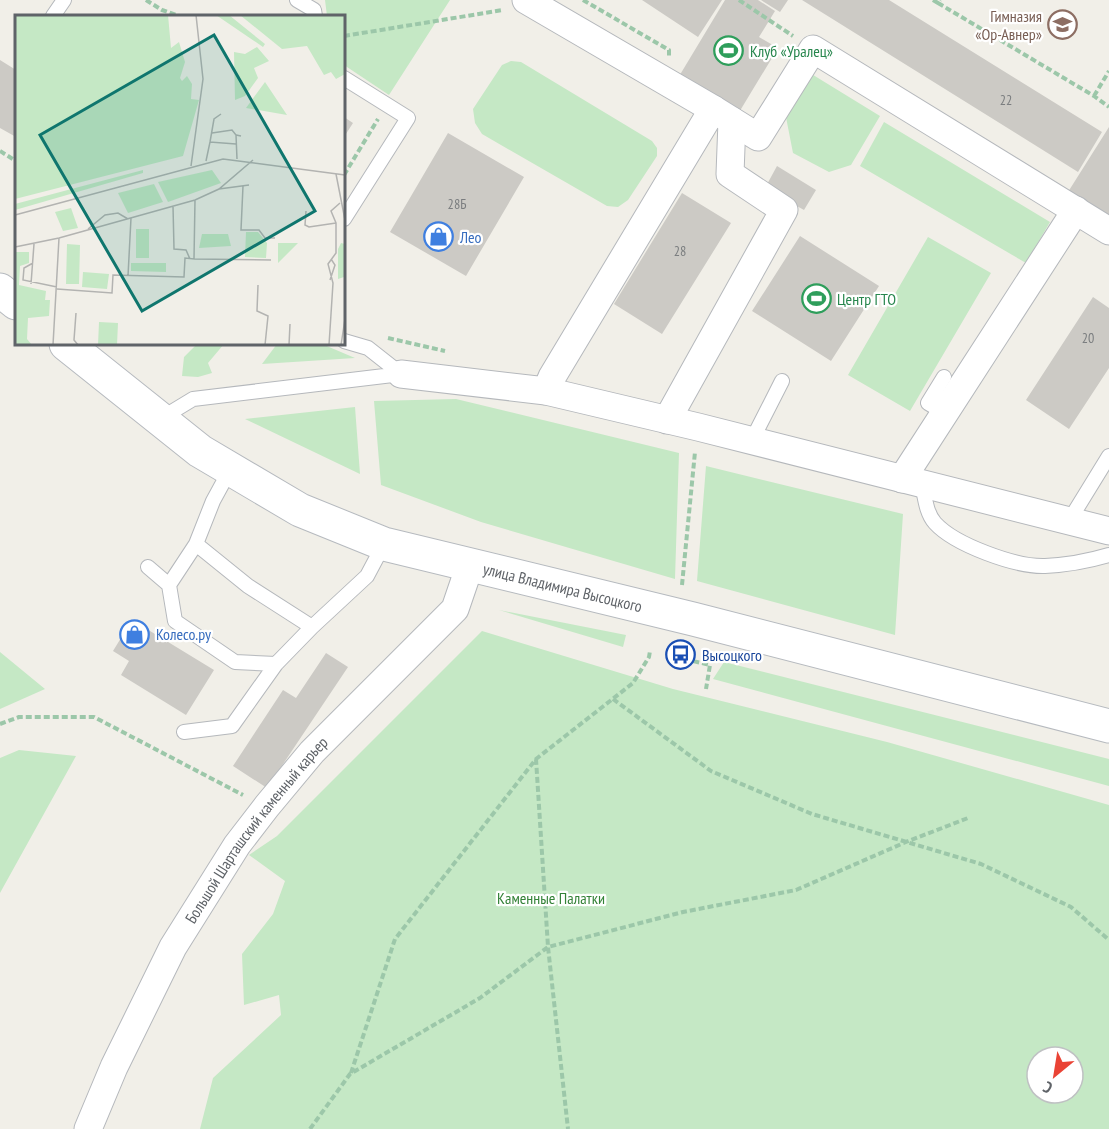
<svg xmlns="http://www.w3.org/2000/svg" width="1109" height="1129" font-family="'PT Sans Narrow',sans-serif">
	<rect width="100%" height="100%" fill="#f1efe8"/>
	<path fill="#c5e8c5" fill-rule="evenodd" d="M 325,0 L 450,0 L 389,95 L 344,65 L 344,16 L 327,16 Z
		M 511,61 L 521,62 L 652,141 L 657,148 L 657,156 L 628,200 L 618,207 L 607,206 L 482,134 L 475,123 L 473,109 L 502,65 Z
		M 805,70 L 880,116 L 851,165 L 829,172 L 793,153 L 784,107 Z
		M 884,122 L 1050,222 L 1026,263 L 860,166 Z
		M 928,237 L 991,273 L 910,411 L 848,375 Z
		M 197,344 L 224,344 L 208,363 L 212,373 L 198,377 L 182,376 L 184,357 Z
		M 277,344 L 322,344 L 355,358 L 262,364 Z
		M 456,399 L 679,453 L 675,579 L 481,522 L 381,485 L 374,401 Z
		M 355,407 L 360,474 L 245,419 Z
		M 706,466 L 903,514 L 895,635 L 697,581 Z
		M 499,610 L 626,635 L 623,647 Z
		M 482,631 L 673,689 L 887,742 L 1109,805 L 1109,1129 L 200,1129 L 213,1078 L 281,1015 L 279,995 L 244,1005 L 242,954 L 273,914 L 285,881 L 249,855 L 277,836 ZM 1037,1057 L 1073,1057 L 1073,1093 L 1037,1093 Z
		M 0,652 L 45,689 L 0,709 Z
		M 724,662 L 1109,759 L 1109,786 L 713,679 Z
		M 19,750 L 76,756 L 0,893 L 0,758 Z"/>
	<path fill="#cccac5" d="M 642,0 L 722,0 L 698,37 Z
		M 725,0 L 758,0 L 775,11 L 759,37 L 778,48 L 738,114 L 678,78 Z
		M 761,0 L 788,0 L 780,12 Z
		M 802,0 L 889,0 L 1102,132 L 1078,172 Z
		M 0,60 L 16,70 L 16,137 L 0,128 Z
		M 344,117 L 353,123 L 344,137 Z
		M 1109,127 L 1109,218 L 1068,192 Z
		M 448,133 L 524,177 L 466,276 L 390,232 Z
		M 777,166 L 816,190 L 804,210 L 765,188 Z
		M 682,193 L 731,223 L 662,334 L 614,304 Z
		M 800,236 L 879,286 L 831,361 L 752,311 Z
		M 1093,297 L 1109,308 L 1109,368 L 1069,429 L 1026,400 Z
		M 132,620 L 214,670 L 186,715 L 121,675 L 129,661 L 113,651 Z
		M 326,653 L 348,667 L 267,788 L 233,766 L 283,690 L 296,698 Z"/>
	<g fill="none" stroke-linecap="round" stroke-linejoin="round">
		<defs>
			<path id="lane" d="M 297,0 L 314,10 L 315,16
				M 53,16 L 64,0
				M 344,78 L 408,118 L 344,219
				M 344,341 L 368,348 L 401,374
				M 944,377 L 928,403 L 945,413
				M 160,419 L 193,399 L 401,374
				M 752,440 L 782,381
				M 922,484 C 925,497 926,513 935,523 C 955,545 1016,567 1045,566 C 1066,565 1089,561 1109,555
				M 1069,521 L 1109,456
				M 196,544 L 248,586 L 312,627 L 367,576 L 384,544
				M 148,567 L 169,585 L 196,544 L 213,501 L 231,468
				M 169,585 L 175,621 L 235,662 L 276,664
				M 184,732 L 232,726 L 276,664 L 312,627"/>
			<g id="street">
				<path d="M 526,0 L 713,109"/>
				<path d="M 401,374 L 546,391 L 698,427 L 1109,531"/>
				<path d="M 546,391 L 552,377 L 713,109 L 758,137 L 813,49 L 1109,231"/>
				<path d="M 667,420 L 784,210 L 730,174 L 732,121"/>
				<path d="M 902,479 L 1076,210"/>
				<path id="s1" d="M 88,1129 L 114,1067 L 173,947 L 237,845 L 267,806 L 312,752 L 455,609 L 470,565"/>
			</g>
			<g id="secondary">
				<path d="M 0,290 L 16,303"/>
				<path id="s2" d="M 66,344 L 200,451 L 300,510 L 384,544 L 693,619 L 1109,726"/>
			</g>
		</defs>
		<use href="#lane" stroke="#b5b8bc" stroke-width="16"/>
		<use href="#street" stroke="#b5b8bc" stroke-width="29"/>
		<use href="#secondary" stroke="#b6babf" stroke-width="35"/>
		<path stroke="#9cc7a9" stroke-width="4" stroke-dasharray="6 3" stroke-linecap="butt" d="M 146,0 L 162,10 L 179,16
			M 583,0 L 669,50 L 669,56
			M 739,0 L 793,36
			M 933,0 L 938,3 L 940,0
			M 938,3 L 1094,96 L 1109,107
			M 344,36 L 503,10
			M 1094,96 L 1109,71
			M 0,151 L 16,161
			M 344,175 L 378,119
			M 388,338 L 445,351
			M 682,585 L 695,452
			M 667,655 L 710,665 L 706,689
			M 613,699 L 711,771 L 812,814 L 981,864 L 1071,907 L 1109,940
			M 0,724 L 19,717 L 94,717 L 243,795
			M 536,759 L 548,947 L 568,1129
			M 351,1073 L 395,939 L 536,759 L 633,683 L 649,657 L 650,651
			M 310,1129 L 350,1074 L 480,998 L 548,947 L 683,912 L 796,890 L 906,842 L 968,818"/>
		<use href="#lane" stroke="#fff" stroke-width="14"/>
		<use href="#street" stroke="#fff" stroke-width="27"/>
		<use href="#secondary" stroke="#fff" stroke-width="33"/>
	</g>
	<defs>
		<symbol id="school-ring" viewBox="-11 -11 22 22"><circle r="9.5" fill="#fff" stroke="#8d6e63" stroke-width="1.5"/><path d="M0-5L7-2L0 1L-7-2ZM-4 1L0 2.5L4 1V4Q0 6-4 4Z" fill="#8d6e63"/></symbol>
		<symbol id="stadium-ring" viewBox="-11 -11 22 22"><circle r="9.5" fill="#fff" stroke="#2e9e5b" stroke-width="1.5"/><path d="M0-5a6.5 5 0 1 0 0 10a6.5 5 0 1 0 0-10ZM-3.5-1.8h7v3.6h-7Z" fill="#2e9e5b"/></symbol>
		<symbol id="shop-ring" viewBox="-11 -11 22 22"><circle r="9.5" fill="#fff" stroke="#3f7fe0" stroke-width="1.5"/><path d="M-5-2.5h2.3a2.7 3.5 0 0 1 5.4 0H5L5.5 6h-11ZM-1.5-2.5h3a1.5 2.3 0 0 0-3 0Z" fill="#3f7fe0"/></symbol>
		<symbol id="bus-ring" viewBox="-11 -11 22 22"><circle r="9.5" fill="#fff" stroke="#1a4fb4" stroke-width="1.5"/><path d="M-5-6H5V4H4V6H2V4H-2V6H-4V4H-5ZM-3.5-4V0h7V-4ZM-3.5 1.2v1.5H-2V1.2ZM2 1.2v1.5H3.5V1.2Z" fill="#1a4fb4"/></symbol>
	</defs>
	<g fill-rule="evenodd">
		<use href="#school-ring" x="1046" y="8" width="33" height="33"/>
		<use href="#stadium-ring" x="712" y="34" width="33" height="33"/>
		<use href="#shop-ring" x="422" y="220" width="33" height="33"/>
		<use href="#stadium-ring" x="800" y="282" width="33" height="33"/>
		<use href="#shop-ring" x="118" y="618" width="33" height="33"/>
		<use href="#bus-ring" x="664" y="638" width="33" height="33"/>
	</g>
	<g text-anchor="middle" stroke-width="4.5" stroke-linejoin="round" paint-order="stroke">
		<g font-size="14" fill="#7a7d7f">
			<text x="1006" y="105">22</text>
			<text x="457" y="209">28Б</text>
			<text x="680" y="256">28</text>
			<text x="1088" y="343">20</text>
		</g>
		<g font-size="16" fill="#785e54" stroke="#fff" text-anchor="end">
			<text x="1042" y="22">Гимназия<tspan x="1042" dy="18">«Ор-Авнер»</tspan></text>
		</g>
		<g font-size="16" fill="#27864d" stroke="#fff" text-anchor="start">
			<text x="750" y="57">Клуб «Уралец»</text>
			<text x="837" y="305">Центр ГТО</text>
		</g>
		<g font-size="16" fill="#366cbe" stroke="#fff" text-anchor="start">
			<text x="460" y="243">Лео</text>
			<text x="156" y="640">Колесо.ру</text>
		</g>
		<g font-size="16" fill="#5f6368" stroke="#fff">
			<text dy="6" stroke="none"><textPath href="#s2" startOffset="562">улица Владимира Высоцкого</textPath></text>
			<text dy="6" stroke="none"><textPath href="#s1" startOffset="345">Большой Шарташский каменный карьер</textPath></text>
		</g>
		<g font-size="16" fill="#164399" stroke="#fff" text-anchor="start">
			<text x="702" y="661">Высоцкого</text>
		</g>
		<g font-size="16" fill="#348238" stroke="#fff">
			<text x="551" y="904">Каменные Палатки</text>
		</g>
	</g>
	<g transform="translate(15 15)">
		<rect width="330" height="330" fill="#f1efe8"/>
		<path d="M 0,0 L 153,0 L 156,33 L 164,27 L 170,47 L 165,63 L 167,66 L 172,61 L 177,69 L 176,84 L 184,85 L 168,141 L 0,184 ZM 201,0 L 214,0 L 250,29 L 248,32 ZM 225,0 L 330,0 L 330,59 L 321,64 L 316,57 L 309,60 L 292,31 L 267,34 ZM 242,32 L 254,46 L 239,53 L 243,63 L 230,81 L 220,85 L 219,37 L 230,39 ZM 250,67 L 272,100 L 231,93 ZM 128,155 L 128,158 L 0,195 L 0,189 ZM 197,155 L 206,168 L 153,187 L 143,167 ZM 139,169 L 148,187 L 113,198 L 103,178 ZM 56,193 L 63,213 L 48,216 L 40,197 ZM 121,214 L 134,214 L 134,243 L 121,243 ZM 231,217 L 243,217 L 252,228 L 251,243 L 230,242 ZM 187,219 L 213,219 L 216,231 L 184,233 ZM 263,228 L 283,228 L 263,248 ZM 326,228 L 330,229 L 329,262 L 323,264 L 323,234 ZM 52,229 L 65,230 L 64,269 L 51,269 ZM 0,237 L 14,237 L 14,248 L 5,251 L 4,270 L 31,276 L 30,285 L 35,285 L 34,301 L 13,303 L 12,324 L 17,330 L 0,330 ZM 116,248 L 151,248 L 151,257 L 116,256 ZM 68,257 L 94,259 L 92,274 L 67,272 ZM 84,307 L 103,308 L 102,330 L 83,330 Z" fill="#c5e8c5"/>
		<path fill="none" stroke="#b3b3b1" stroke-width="1.5" d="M 197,118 L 217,115 L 221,120M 195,127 L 199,104 L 206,99M 222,144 L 221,120 L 226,121M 191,146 L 195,127 L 221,129M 176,151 L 188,64 L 181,0M 321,159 L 330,205M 228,171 L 226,215 L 244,215 L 250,223 L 260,223M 204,174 L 234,170M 158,191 L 159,234 L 171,235 L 175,244M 291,196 L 290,210 L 294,212 L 321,208M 0,200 L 208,144 L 330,160M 73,214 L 90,200 L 103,198 L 113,204M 0,232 L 44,223 L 180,185 L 204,174 L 238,145M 179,244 L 256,245M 18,248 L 9,253 L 8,265 L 42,272M 113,261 L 116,203M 315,265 L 320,250 L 316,244M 16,269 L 19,229M 243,270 L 242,296 L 253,301 L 250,330M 42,274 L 97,278 L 98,260 L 169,262 L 170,243 L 179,244 L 180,185M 61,298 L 59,325 L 63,330M 38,330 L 44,223M 274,330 L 275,309M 314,330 L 318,268 L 313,249 L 321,238 L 321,208 L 316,196 L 325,188M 326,330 L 330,304"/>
		<path fill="#0f766e" fill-opacity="0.15" stroke="#0f766e" stroke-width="3" d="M 199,20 L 300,196 L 127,296 L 25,120 Z"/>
		<rect width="330" height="330" fill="none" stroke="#5f6368" stroke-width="3"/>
	</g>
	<g transform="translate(1055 1075) rotate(210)"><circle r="28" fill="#ffffff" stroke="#bfc1c3" stroke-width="1.5"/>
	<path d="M0-4.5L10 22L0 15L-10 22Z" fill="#ea4335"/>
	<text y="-9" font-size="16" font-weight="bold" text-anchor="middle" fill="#5f6368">С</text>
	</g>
</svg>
